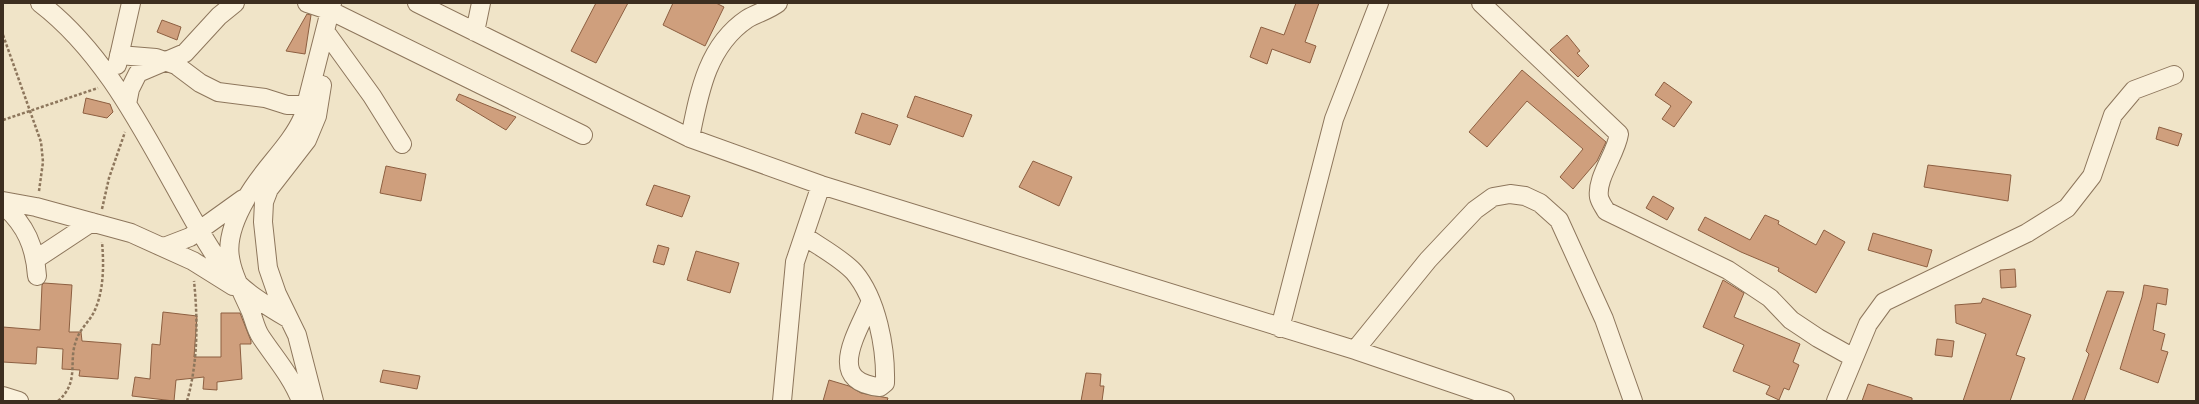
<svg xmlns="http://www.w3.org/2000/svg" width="2199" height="404" font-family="Merriweather,serif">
	<rect width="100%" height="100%" fill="#f0e4c8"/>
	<path fill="#cf9f7d" stroke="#8d5f41" d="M 596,3 L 628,3 L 596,63 L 571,51 Z
		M 673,3 L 716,3 L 724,7 L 705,46 L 663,25 Z
		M 1296,3 L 1319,3 L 1305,42 L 1316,46 L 1310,63 L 1272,49 L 1267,64 L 1250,57 L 1261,27 L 1284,35 Z
		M 307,14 L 311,15 L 305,54 L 286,51 Z
		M 162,20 L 181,27 L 177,40 L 157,32 Z
		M 1567,35 L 1580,51 L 1577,53 L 1589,66 L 1578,77 L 1550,50 Z
		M 1522,70 L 1606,142 L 1597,161 L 1573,189 L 1560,177 L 1583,149 L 1527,101 L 1487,147 L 1469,132 Z
		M 1664,82 L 1692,102 L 1674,127 L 1662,119 L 1671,106 L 1655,95 Z
		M 459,94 L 516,117 L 506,130 L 456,100 Z
		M 915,96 L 972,115 L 963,137 L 907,117 Z
		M 86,98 L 110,104 L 113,112 L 107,118 L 83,113 Z
		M 862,113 L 898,125 L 890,145 L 855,133 Z
		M 2159,127 L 2182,134 L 2178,146 L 2156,139 Z
		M 1033,161 L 1072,177 L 1059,206 L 1019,187 Z
		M 1928,165 L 2011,175 L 2008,201 L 1924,187 Z
		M 386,166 L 426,174 L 421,201 L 380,193 Z
		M 654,185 L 690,196 L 682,217 L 646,205 Z
		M 1653,196 L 1674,208 L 1667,220 L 1646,208 Z
		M 1765,215 L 1779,221 L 1778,224 L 1816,245 L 1824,230 L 1845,242 L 1816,293 L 1778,271 L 1779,268 L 1741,252 L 1698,230 L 1705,217 L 1750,240 Z
		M 1873,233 L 1932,250 L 1927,267 L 1868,250 Z
		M 658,245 L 669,248 L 664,265 L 653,262 Z
		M 696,251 L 739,263 L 730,293 L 687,280 Z
		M 2015,269 L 2016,287 L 2001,288 L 2000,270 Z
		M 1723,280 L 1744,293 L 1734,317 L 1800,344 L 1793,362 L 1799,365 L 1789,390 L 1784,388 L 1779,400 L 1766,394 L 1770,386 L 1733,371 L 1744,345 L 1703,327 Z
		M 44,283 L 72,285 L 69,332 L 81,332 L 82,341 L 121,344 L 118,379 L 79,376 L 80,370 L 62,369 L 63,349 L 37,347 L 36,364 L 3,362 L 3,327 L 40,330 L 42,285 Z
		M 2144,285 L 2168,289 L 2166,305 L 2157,303 L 2153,330 L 2165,334 L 2161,350 L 2168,352 L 2158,383 L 2120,369 L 2142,297 Z
		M 2107,291 L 2124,292 L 2084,401 L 2072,401 L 2089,354 L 2086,351 Z
		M 1983,298 L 2031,315 L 2016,355 L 2025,358 L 2010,401 L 1963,401 L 1986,334 L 1956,323 L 1955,305 L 1981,303 Z
		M 163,312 L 197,316 L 194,357 L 221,357 L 221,313 L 240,313 L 251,341 L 251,344 L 240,344 L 242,379 L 217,382 L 217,390 L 203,389 L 204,377 L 176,380 L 174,401 L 132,396 L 135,377 L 150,379 L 152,344 L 160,345 Z
		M 1937,339 L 1954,341 L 1952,357 L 1935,355 Z
		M 383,370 L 420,376 L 417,389 L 380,382 Z
		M 1086,373 L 1101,374 L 1100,386 L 1104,386 L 1102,401 L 1081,401 Z
		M 829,380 L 849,386 L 861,393 L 888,398 L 887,401 L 823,401 Z
		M 1868,384 L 1912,398 L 1912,401 L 1862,401 Z"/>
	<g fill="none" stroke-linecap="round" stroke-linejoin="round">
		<defs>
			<path id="minor" d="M 40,3 C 104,52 141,127 180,196 C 194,221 208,248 226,271 C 242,291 267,306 289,319
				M 307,3 L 331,11 L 583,135
				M 417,3 L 690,138 L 821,185 L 1355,350 L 1505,401
				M 1481,3 L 1619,134 C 1616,154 1596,178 1599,197 C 1600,202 1604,207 1606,211 L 1728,270 L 1770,298 L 1791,320 L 1818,338 L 1854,358
				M 325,31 L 372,96 L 402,144
				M 475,32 L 481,3
				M 119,55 L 156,58 L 176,65 L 200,83 L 218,92 L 265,98 L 287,105 L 300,105 L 308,101
				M 117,65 L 131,3
				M 127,104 L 130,89 L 138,73 L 185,53 L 219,16 L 235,3
				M 690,138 C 699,93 707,46 747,19 C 757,13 769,10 778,3
				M 3,201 L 36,207 L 131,233 L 193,261 L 233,286
				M 3,205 C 26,225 35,247 37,276
				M 804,236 C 820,247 841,258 854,272 C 877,299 886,348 885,383 L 880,387 C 825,382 857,334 870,303
				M 164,247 L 190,237 L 243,199
				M 36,259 L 92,222
				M 1280,328 L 1334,119 L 1379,3
				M 1355,350 L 1428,260 L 1475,210 L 1493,197 L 1510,194 L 1525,196 L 1540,203 L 1559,220 L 1604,319 L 1633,401
				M 3,396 L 19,401
				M 301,401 C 292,377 275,358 261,337 C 256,330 254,320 251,312 C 229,264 218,248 246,199 C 262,169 290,147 303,117 L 332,3
				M 314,401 L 297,335 L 277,294 L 268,268 L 263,222 L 264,202 L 269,189 L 307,140 L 317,116 L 322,85
				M 782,401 L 795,262 L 821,185
				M 1836,401 L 1868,324 L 1884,302 L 2027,233 L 2067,208 L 2092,176 L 2113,115 L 2134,90 L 2174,75"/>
		</defs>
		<use href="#minor" stroke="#8d765c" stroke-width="20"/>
		<path stroke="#8d765c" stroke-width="2.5" stroke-dasharray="3 2" stroke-linecap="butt" d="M 3,35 L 41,142 L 43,162 L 39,191
			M 3,120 L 98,88
			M 102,209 L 109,178 L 125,132
			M 58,401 C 80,382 68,362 76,341 C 79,330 89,322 94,312 C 104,291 104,265 102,242
			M 187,401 C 198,363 198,320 194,281"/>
		<use href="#minor" stroke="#faf1dc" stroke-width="18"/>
	</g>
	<rect width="2199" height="404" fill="none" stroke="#3d2e20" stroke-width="8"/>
</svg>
